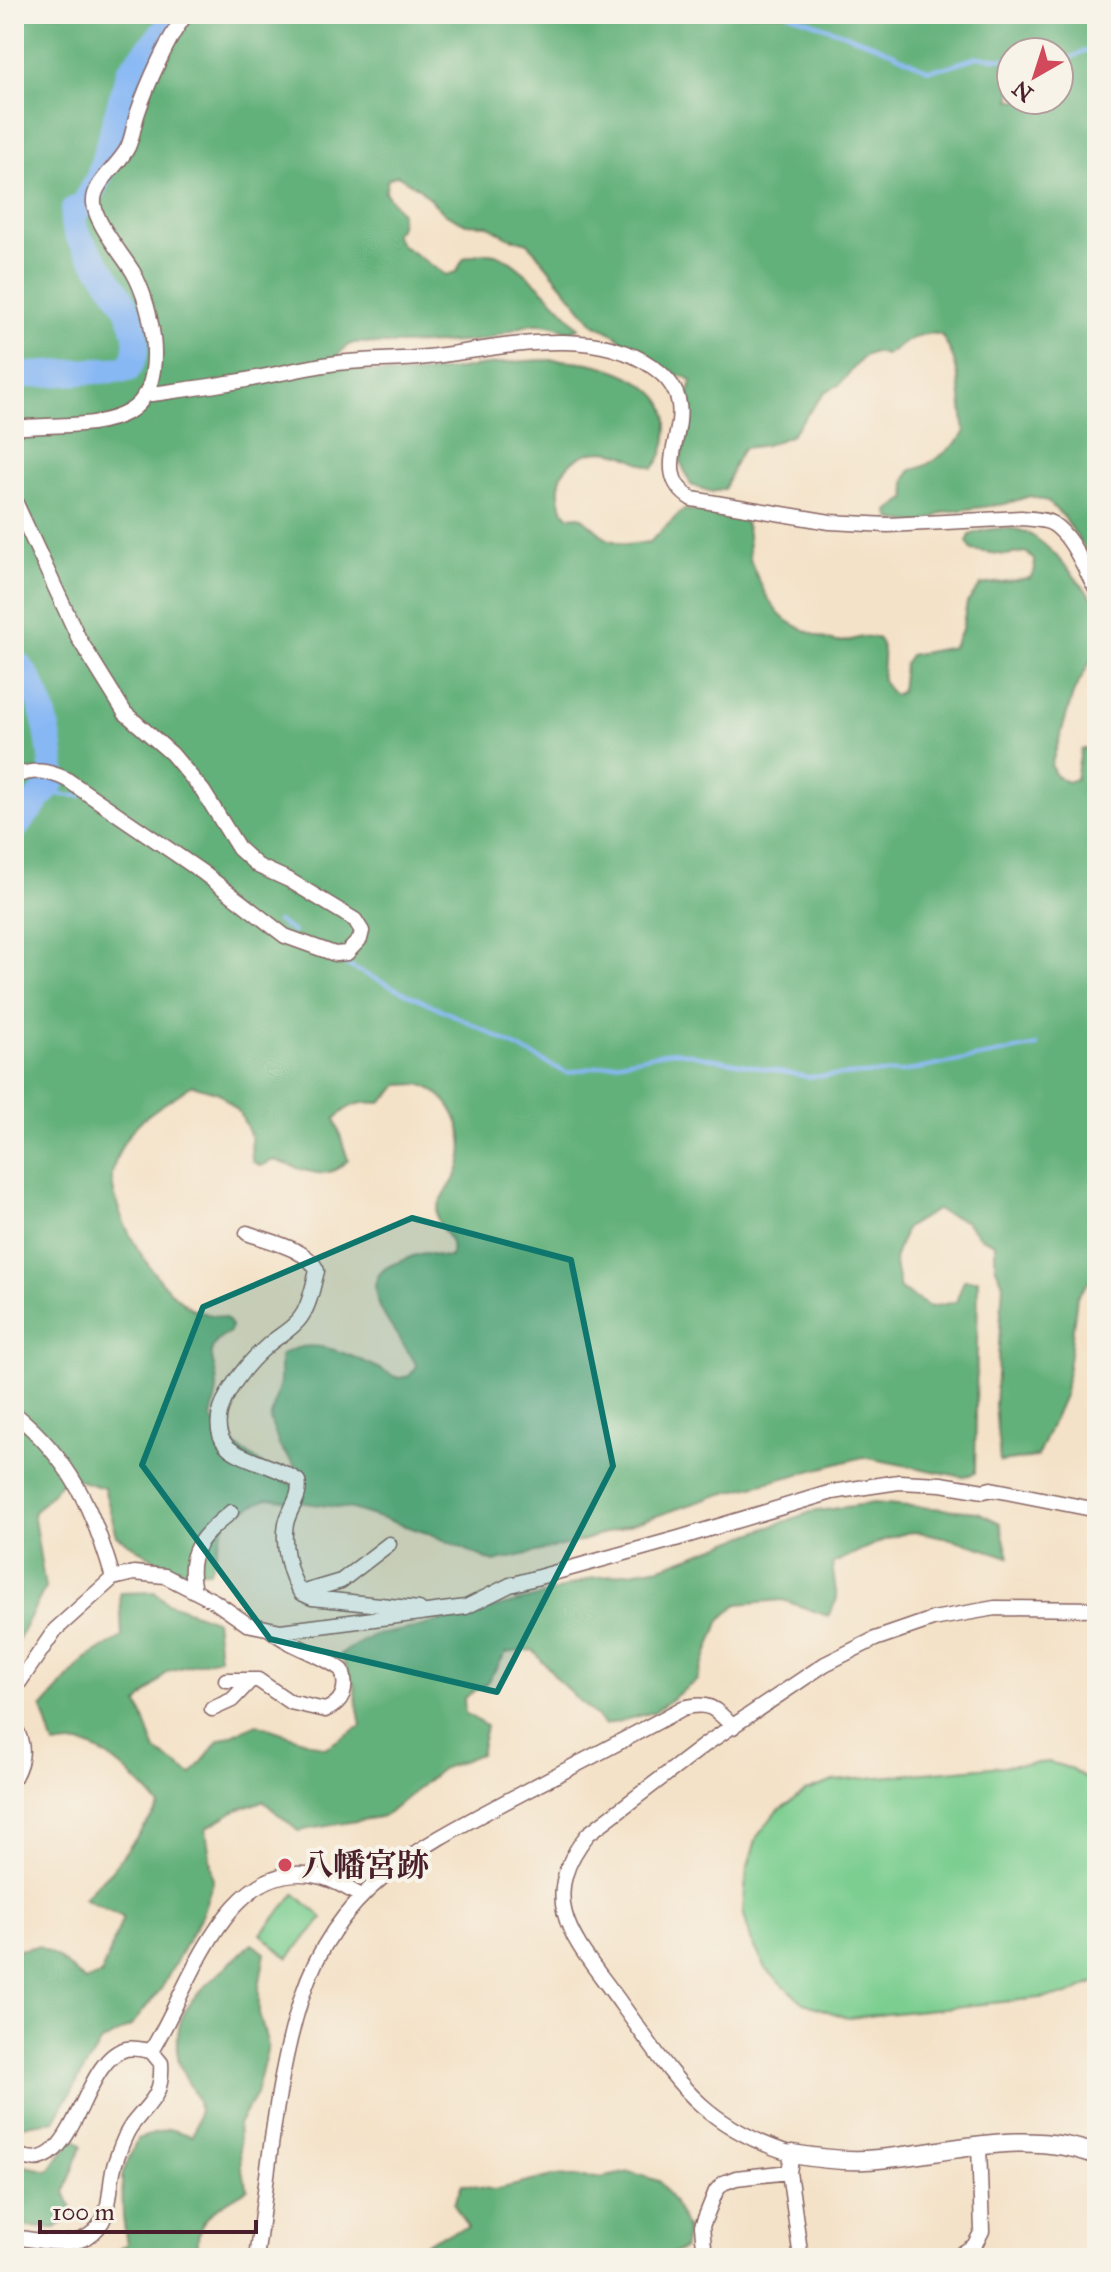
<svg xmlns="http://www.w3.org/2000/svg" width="1111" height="2272" font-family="'IM FELL Great Primer','Noto Serif JP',serif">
	<rect width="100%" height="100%" fill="#f7f3e8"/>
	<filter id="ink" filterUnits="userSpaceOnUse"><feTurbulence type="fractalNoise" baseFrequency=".0125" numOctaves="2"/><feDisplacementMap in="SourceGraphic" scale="16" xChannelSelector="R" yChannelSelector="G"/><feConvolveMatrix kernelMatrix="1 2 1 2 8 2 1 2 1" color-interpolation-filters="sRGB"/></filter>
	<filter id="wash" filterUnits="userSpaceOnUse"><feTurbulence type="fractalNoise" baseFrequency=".006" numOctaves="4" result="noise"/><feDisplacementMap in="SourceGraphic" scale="32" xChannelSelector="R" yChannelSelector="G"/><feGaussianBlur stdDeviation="1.8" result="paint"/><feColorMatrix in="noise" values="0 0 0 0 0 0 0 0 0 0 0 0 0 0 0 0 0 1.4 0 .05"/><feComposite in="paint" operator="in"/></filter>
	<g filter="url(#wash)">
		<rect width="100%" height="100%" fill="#f4e2c8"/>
		<path fill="#7bce90" stroke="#62765e" stroke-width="2" d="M 1049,1762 L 1072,1769 L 1097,1786 L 1097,1981 L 1068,1995 L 848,2018 L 804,2003 L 767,1970 L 751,1940 L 743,1911 L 747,1870 L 757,1837 L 776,1812 L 806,1791 L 834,1781 Z
			M 295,1894 L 323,1918 L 288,1958 L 261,1934 Z"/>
		<path fill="#64b17a" stroke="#576852" stroke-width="2" fill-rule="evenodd" d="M 14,14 L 1097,14 L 1097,566 L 1063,516 L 1047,501 L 1030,496 L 1005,504 L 945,512 L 921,524 L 892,520 L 888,511 L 907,498 L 905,480 L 911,470 C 928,468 954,447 965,433 C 960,399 962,364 941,335 C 920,329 904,343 886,355 L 874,352 L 864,356 L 839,385 L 826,391 L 790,436 L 766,445 L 744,448 C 734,459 731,475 724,489 L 712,492 L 691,485 L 680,460 L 691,423 L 688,396 L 692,381 L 686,377 L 663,373 L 630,350 L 616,335 L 594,324 L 528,243 L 510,238 L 487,225 L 466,224 L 444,213 L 420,189 L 397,175 L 388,179 L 385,192 L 401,213 L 400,227 L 394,234 L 400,244 L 446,275 L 456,272 L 464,258 C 475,255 483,251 495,254 C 516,259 563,309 579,328 L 569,332 C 528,311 512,337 474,341 C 443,344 411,344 379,344 C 372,344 362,341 354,343 C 346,344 340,352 336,359 L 341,365 C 362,371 385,375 407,374 C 486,371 578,337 647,387 C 660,397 667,406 667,422 C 667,438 664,457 653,468 C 641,464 629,456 617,453 C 591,447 561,459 559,487 C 558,499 561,509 569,517 L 580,516 L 607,539 L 627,545 L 650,542 L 683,510 C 696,510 728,512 738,517 C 753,524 746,548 751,562 C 758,580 768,602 781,616 C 791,625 824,640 837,642 C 853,643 861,632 879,639 C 891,661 871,676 894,695 L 901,692 L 904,664 L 910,655 L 953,647 L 962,629 L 967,603 L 981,585 L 1030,578 L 1035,570 L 1034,560 L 1026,552 L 1005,555 L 972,550 L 967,542 L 970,535 C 987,528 1015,524 1031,535 C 1055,549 1078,582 1097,603 L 1097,650 L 1074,691 L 1051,766 L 1056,776 L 1067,782 L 1076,779 L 1081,750 L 1097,745 L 1097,1272 L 1077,1296 L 1065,1393 L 1037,1457 L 1000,1462 L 995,1405 L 1003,1283 L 995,1266 L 995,1244 L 981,1238 L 965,1221 L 936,1210 L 906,1228 L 894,1259 L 900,1289 L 930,1307 L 956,1302 L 964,1280 L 978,1280 L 975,1473 L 963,1477 L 863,1457 L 719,1495 L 578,1542 L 494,1562 L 430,1534 L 352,1509 L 267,1498 L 226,1519 L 210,1571 L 176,1572 L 117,1536 L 104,1488 L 67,1477 L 33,1513 L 45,1588 L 14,1648 ZM 1011,52 L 1059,52 L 1059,100 L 1011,100 ZM 420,1084 C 455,1096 471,1138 458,1172 C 453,1185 439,1198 437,1211 C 435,1226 448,1231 451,1244 C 452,1249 451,1253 451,1257 C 441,1258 435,1254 426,1253 C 416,1253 405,1260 396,1263 C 344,1282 404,1339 417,1366 L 409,1376 L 399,1378 C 364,1363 316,1330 280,1356 L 280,1382 L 270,1420 L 280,1447 L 305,1478 L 303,1485 L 291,1485 L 229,1441 L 211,1419 C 212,1409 217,1398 217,1388 C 218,1361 198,1349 229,1333 L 231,1326 L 226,1318 C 215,1315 200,1314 191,1308 C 154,1284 116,1223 112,1179 C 111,1169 120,1148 126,1139 C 141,1114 170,1102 192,1085 L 219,1093 L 240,1113 L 251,1136 L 252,1161 L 261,1166 L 273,1160 C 302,1167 323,1186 348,1160 L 335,1119 C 349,1104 361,1101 381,1103 L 399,1085 Z
			M 874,1503 L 978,1512 L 1000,1523 L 1009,1557 C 989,1551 926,1528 907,1533 C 881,1539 856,1553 832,1564 L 837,1599 L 828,1616 L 783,1600 L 737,1604 L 720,1620 L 697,1680 L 654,1712 L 605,1725 L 564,1686 L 533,1650 L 506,1653 L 486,1684 L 464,1698 L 465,1713 L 486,1726 L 480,1754 L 441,1769 L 385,1816 L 298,1831 L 263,1801 L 234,1811 L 206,1828 L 213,1881 L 202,1914 L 161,1989 L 130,2027 L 100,2043 L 54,2121 L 25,2125 L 14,2115 L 14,1951 L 38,1946 L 57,1957 L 85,1981 L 101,1975 L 123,1917 L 83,1898 L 111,1871 L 160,1806 C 142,1785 108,1749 79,1744 C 72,1743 61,1745 54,1746 L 42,1708 L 85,1659 L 122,1637 L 120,1593 L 155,1592 L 167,1603 L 215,1620 L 219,1658 L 168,1671 L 138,1703 L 156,1751 L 192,1775 L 218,1741 L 257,1724 L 325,1748 L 361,1726 L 354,1685 L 340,1654 L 372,1636 L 414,1628 L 541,1596 L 592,1578 L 661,1567 L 811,1512 Z
			M 252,1944 L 265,1953 L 259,1987 L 259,2013 L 268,2046 L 256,2094 L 238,2124 L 241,2167 L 248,2189 C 221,2205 187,2221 201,2258 L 65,2258 L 72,2256 L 106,2258 L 127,2244 L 123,2218 L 122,2175 L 137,2139 L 169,2129 L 192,2136 C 207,2096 195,2102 181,2068 C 174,2050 177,2026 186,2009 C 194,1993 237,1957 252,1944 Z
			M 73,2138 L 82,2145 L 65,2192 L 74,2213 L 56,2228 L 26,2227 L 14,2216 L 14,2159 L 21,2165 L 49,2171 Z
			M 630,2172 L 659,2181 L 674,2203 L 687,2230 L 683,2249 L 664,2258 L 402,2258 L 437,2237 L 468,2228 L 454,2204 L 462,2184 L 494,2190 L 553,2176 L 600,2178 Z"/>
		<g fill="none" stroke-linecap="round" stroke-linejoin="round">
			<path stroke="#88b8f4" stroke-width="4" d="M 789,14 L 878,46 L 928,70 L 946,67 L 977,57 L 1011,59
				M 1059,64 L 1084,51 L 1097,50
				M 50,787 L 60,795 L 82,796
				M 277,921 L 293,932
				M 333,959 L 466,1021 L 567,1073 L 674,1051 L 808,1077 L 902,1072 L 1037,1046"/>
			<path stroke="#88b8f4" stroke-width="26" d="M 14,376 L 128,369 C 159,325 97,270 77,234 L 73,222 L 74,210 L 84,205 L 99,177 L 129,72 L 179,14
				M 14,661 C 44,688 51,742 53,781 L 14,829"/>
		</g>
	</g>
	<g filter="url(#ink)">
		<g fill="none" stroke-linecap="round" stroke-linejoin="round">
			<defs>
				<path id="minor" d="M 144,395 C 172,391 200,388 228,383 C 262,378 296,369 330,364 C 362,359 395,361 427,357 C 497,349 590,323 653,367 C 717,411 638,466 692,499 L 830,522 L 888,525 L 1021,518 C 1031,519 1045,519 1053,524 C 1074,538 1084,570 1097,590
					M 14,428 C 50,423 96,430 128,412 C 171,388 152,305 133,272 C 122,254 95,223 94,203 C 92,183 120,165 128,147 C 133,136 134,123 138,112 C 146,88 170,32 187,14
					M 14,499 L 79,639 L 125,713 L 172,754 L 203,791 L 239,849 L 258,866 L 289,880 L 355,920 L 362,931 L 360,939 L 347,953 L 335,954 L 285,936 L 202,872 L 66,779 C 46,770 35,769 14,776
					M 247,1233 C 268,1241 309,1249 317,1271 C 313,1285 310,1305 301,1317 C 293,1329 278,1336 268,1345 C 246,1364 201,1415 226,1445 C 239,1460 279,1466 298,1481 C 302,1497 289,1508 286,1524 C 282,1545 289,1576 301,1593 L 312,1598 L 419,1609
					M 14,1413 C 71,1460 93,1509 113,1578
					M 194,1591 C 185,1551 202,1536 231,1512
					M 304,1592 L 341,1581 L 389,1544
					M 226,1680 L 258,1680 L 290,1702 L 325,1710 C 343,1703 348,1688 342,1670 C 320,1653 292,1648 271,1630
					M 14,1690 L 55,1630 L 113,1578 L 134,1573 L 165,1576 L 214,1601 L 247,1624 L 281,1631 L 466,1607 L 510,1585 L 679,1538 L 832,1492 L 899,1482 L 941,1484 L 984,1491 L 991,1489 L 1097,1510
					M 212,1709 L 232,1700 L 251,1680
					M 14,1726 C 25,1744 24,1759 14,1777
					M 151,2051 C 190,1990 226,1851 322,1877 C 336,1881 349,1889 361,1896
					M 14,2153 C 76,2187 79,2060 126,2049 C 134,2047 144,2050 151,2051 L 161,2063 C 163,2097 150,2101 131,2126 C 124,2136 120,2149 116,2160 C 106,2187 116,2219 87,2237 C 67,2248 35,2240 14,2237
					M 789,2172 L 792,2154 C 698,2124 676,2079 622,2005 C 581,1946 531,1905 588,1834 L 706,1744 L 825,1664 L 875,1639 L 933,1619 L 995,1608 L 1097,1609
					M 256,2258 C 269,2171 275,2080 302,1996 C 339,1883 426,1844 522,1793 C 576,1765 630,1737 683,1708 C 709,1701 715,1708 733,1727
					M 705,2258 L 702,2226 L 716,2191 L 723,2183 L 736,2178 L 789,2172 L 801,2258
					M 955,2258 L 974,2246 L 982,2231 L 979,2146"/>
				<path id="tertiary" d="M 792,2154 C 816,2158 840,2161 865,2160 C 942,2156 1022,2126 1097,2155"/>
			</defs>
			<use href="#minor" stroke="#866362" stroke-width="17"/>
			<use href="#tertiary" stroke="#866362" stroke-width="21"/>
			<use href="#minor" stroke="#fff" stroke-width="14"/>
			<use href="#tertiary" stroke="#fff" stroke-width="18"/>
		</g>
	</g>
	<path fill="#0f766e" fill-opacity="0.2" stroke="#0f766e" stroke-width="6" stroke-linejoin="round" d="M 412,1218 L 571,1260 L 613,1466 L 497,1692 L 270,1639 L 142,1465 L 203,1307 Z"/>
	<circle fill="#d1495b" stroke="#f7f3e8" stroke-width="3" cx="285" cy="1865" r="8"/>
	<g text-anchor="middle" stroke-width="8" stroke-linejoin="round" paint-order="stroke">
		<g font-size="32" font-weight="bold" fill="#4a1f2b" stroke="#f7f3e8" text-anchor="start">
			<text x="301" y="1876">八幡宮跡</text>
		</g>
	</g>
	<rect width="1111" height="2272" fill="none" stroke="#f7f3e8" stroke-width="48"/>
	<g transform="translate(1035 76) rotate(219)"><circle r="38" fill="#f7f3e8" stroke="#b29e9c" stroke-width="2"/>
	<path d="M0-6L14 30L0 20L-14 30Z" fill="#d1495b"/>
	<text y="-12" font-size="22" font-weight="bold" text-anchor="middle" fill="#4a1f2b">N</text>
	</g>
	<path d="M40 2220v12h216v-12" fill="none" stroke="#4a1f2b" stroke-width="4"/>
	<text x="52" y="2220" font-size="24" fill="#4a1f2b" stroke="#f7f3e8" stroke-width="6" paint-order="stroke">100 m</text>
</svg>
